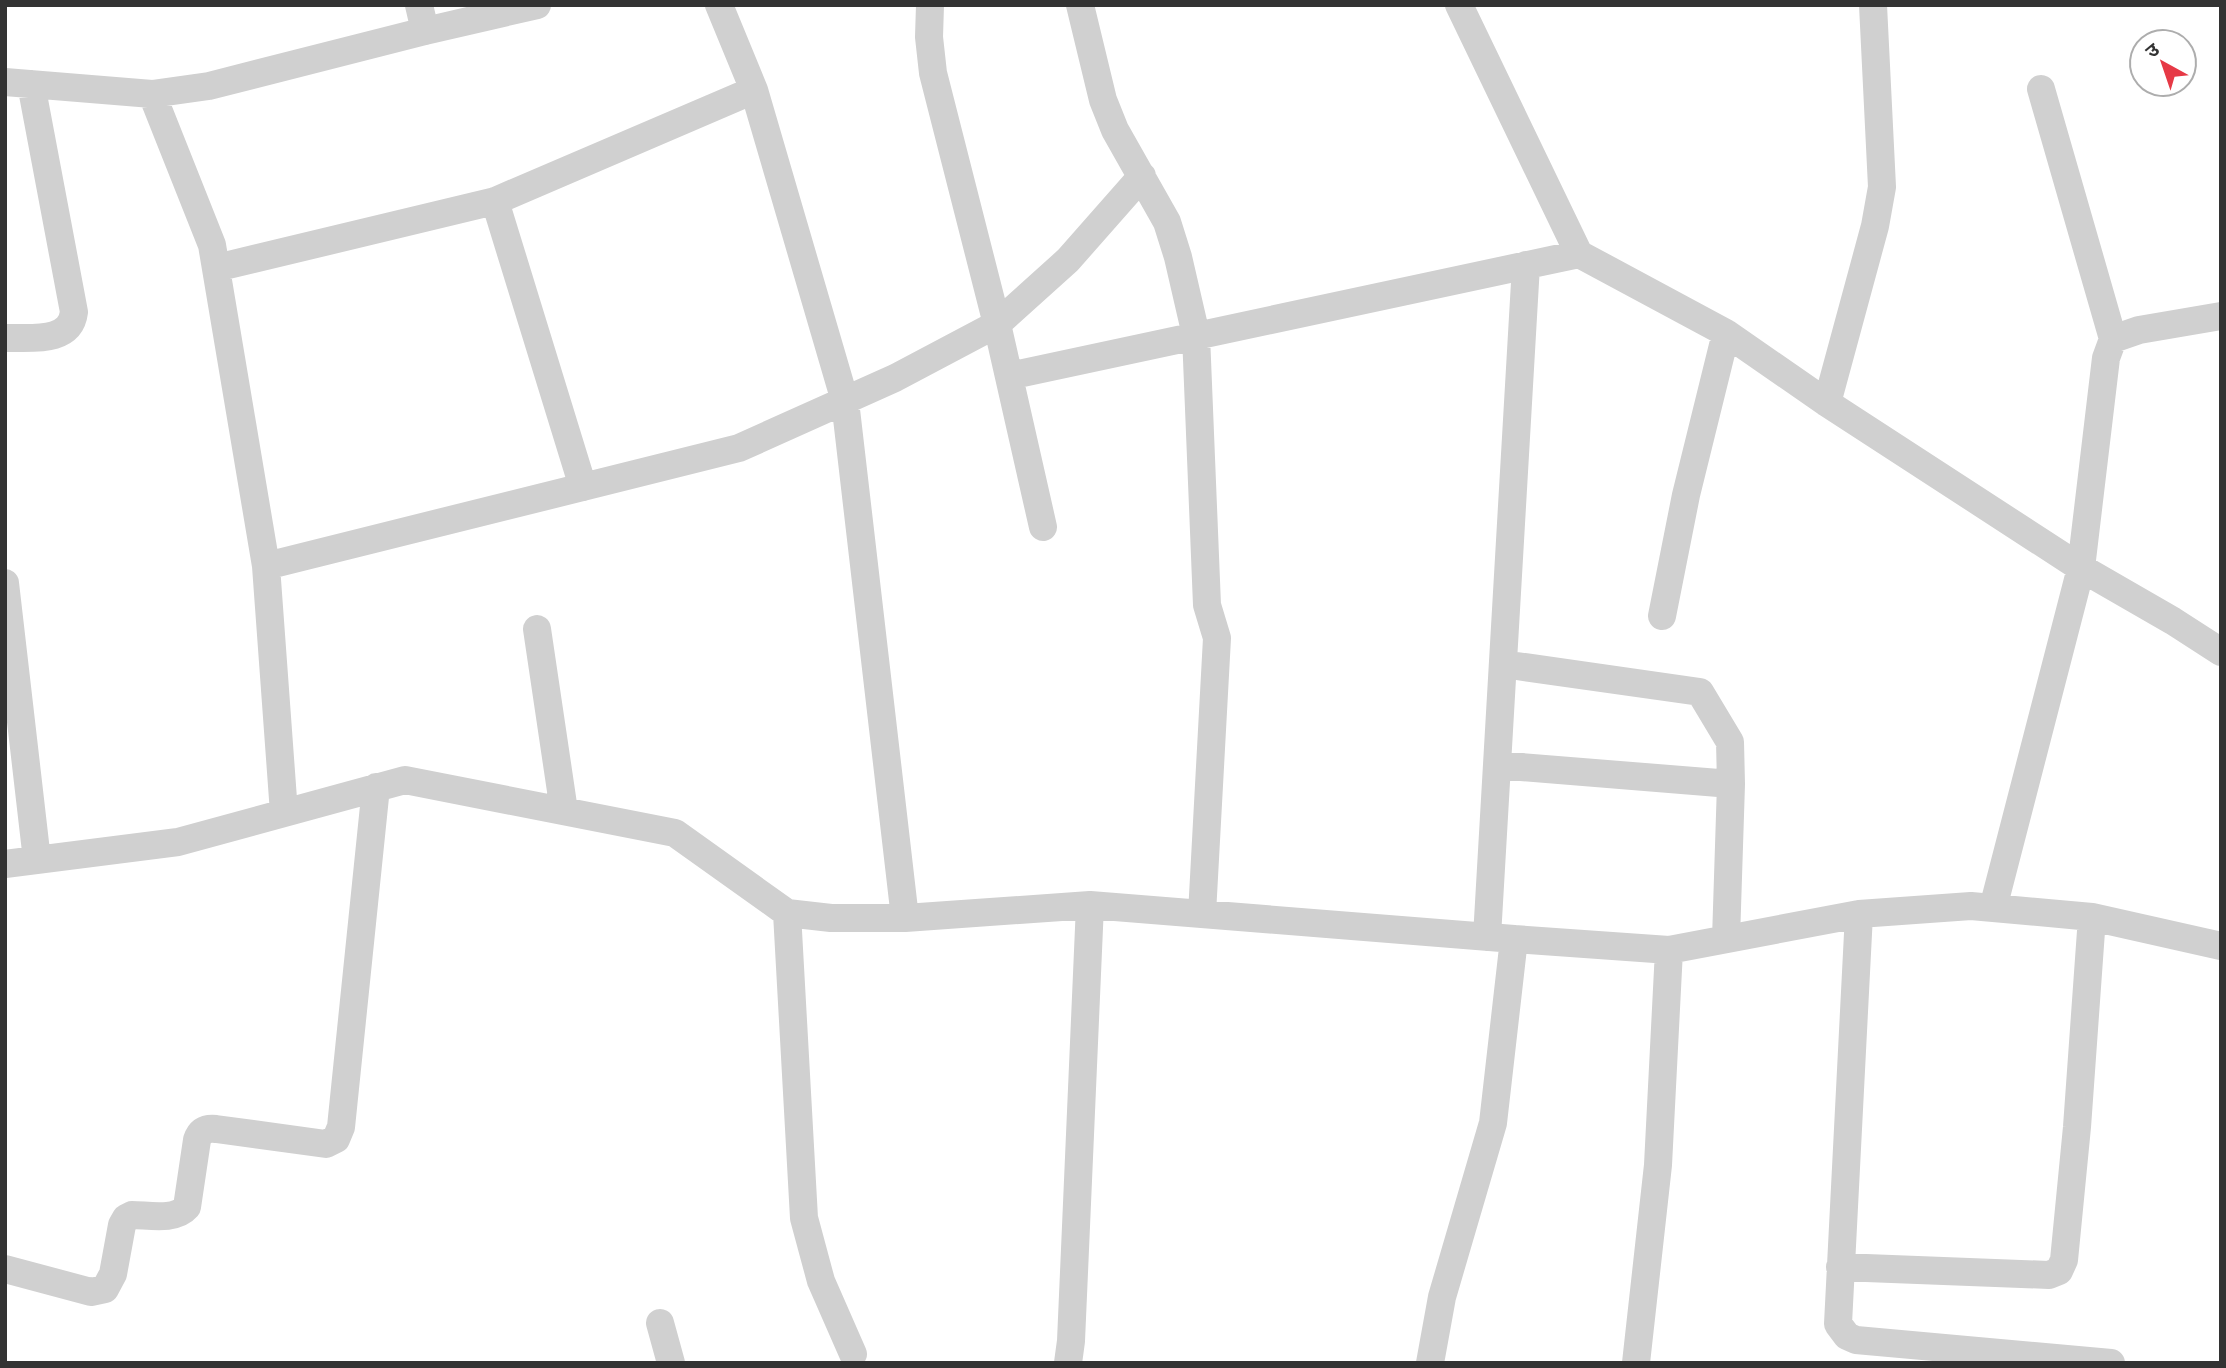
<svg xmlns="http://www.w3.org/2000/svg" width="2226" height="1368" font-family="Signika,'Noto Sans Devanagari',sans-serif">
	<rect width="100%" height="100%" fill="#fff"/>
	<g fill="none" stroke-linecap="round" stroke-linejoin="round">
		<path stroke="#d0d0d0" stroke-width="28" d="M 419,5 L 425,31
			M 719,5 L 754,90 L 845,401 L 905,918
			M 930,5 L 929,37 L 933,73 L 997,324 L 1043,527
			M 1080,5 L 1103,100 L 1115,130 L 1167,222 L 1178,257 L 1196,335 L 1207,605 L 1217,638 L 1202,914
			M 1459,5 L 1579,254 L 1726,333 L 1827,403 L 2081,568 L 2173,621 L 2221,652
			M 5,82 L 152,94 L 209,86 L 425,31 L 537,5
			M 2041,89 L 2113,339
			M 152,94 L 212,245 L 266,566 L 284,813
			M 495,201 L 583,487
			M 216,268 L 495,201 L 754,90
			M 5,338 C 30,337 70,344 74,312 L 31,84
			M 1009,376 L 1579,254
			M 1827,403 L 1875,226 L 1882,187 L 1873,5
			M 266,566 L 739,448 L 895,378 L 997,324 L 1068,260 L 1142,176
			M 5,583 L 37,860
			M 1662,616 L 1686,495 L 1726,333
			M 537,629 L 564,811
			M 1503,664 L 1700,692 L 1730,742 L 1731,784 L 1726,939
			M 1497,765 L 1731,784
			M 5,864 L 178,842 L 405,780 L 675,833 L 787,913 L 831,918 L 905,918 L 1090,905 L 1514,939 L 1669,950 L 1859,914 L 1971,906 L 2092,917 L 2221,946
			M 1993,908 L 2081,568 L 2106,358 L 2113,339 L 2139,330 L 2221,316
			M 787,913 L 804,1218 L 821,1281 L 853,1354
			M 1859,914 L 1838,1324 L 1847,1336 L 1856,1340 L 2111,1363
			M 1487,937 L 1526,265
			M 1840,1267 L 2049,1275 L 2059,1271 L 2064,1260 L 2077,1127 L 2092,917
			M 5,1269 L 91,1292 L 105,1289 L 113,1274 L 122,1225 L 126,1218 L 132,1215 C 148,1215 175,1221 187,1207 L 197,1140 C 200,1131 206,1128 216,1129 L 326,1144 L 336,1139 L 341,1127 L 376,787
			M 660,1323 L 671,1363
			M 1068,1363 L 1071,1341 L 1090,905
			M 1430,1363 L 1442,1297 L 1493,1123 L 1514,939
			M 1636,1363 L 1658,1165 L 1669,950"/>
	</g>
	<rect width="2226" height="1368" fill="none" stroke="#333333" stroke-width="14"/>
	<g transform="translate(2163 63) rotate(320)"><circle r="33" fill="#ffffff" stroke="#adadad" stroke-width="2"/>
	<path d="M0-5L12 26L0 18L-12 26Z" fill="#e63946"/>
	<text y="-10" font-size="19" font-weight="bold" text-anchor="middle" fill="#333333">उ</text>
	</g>
</svg>
